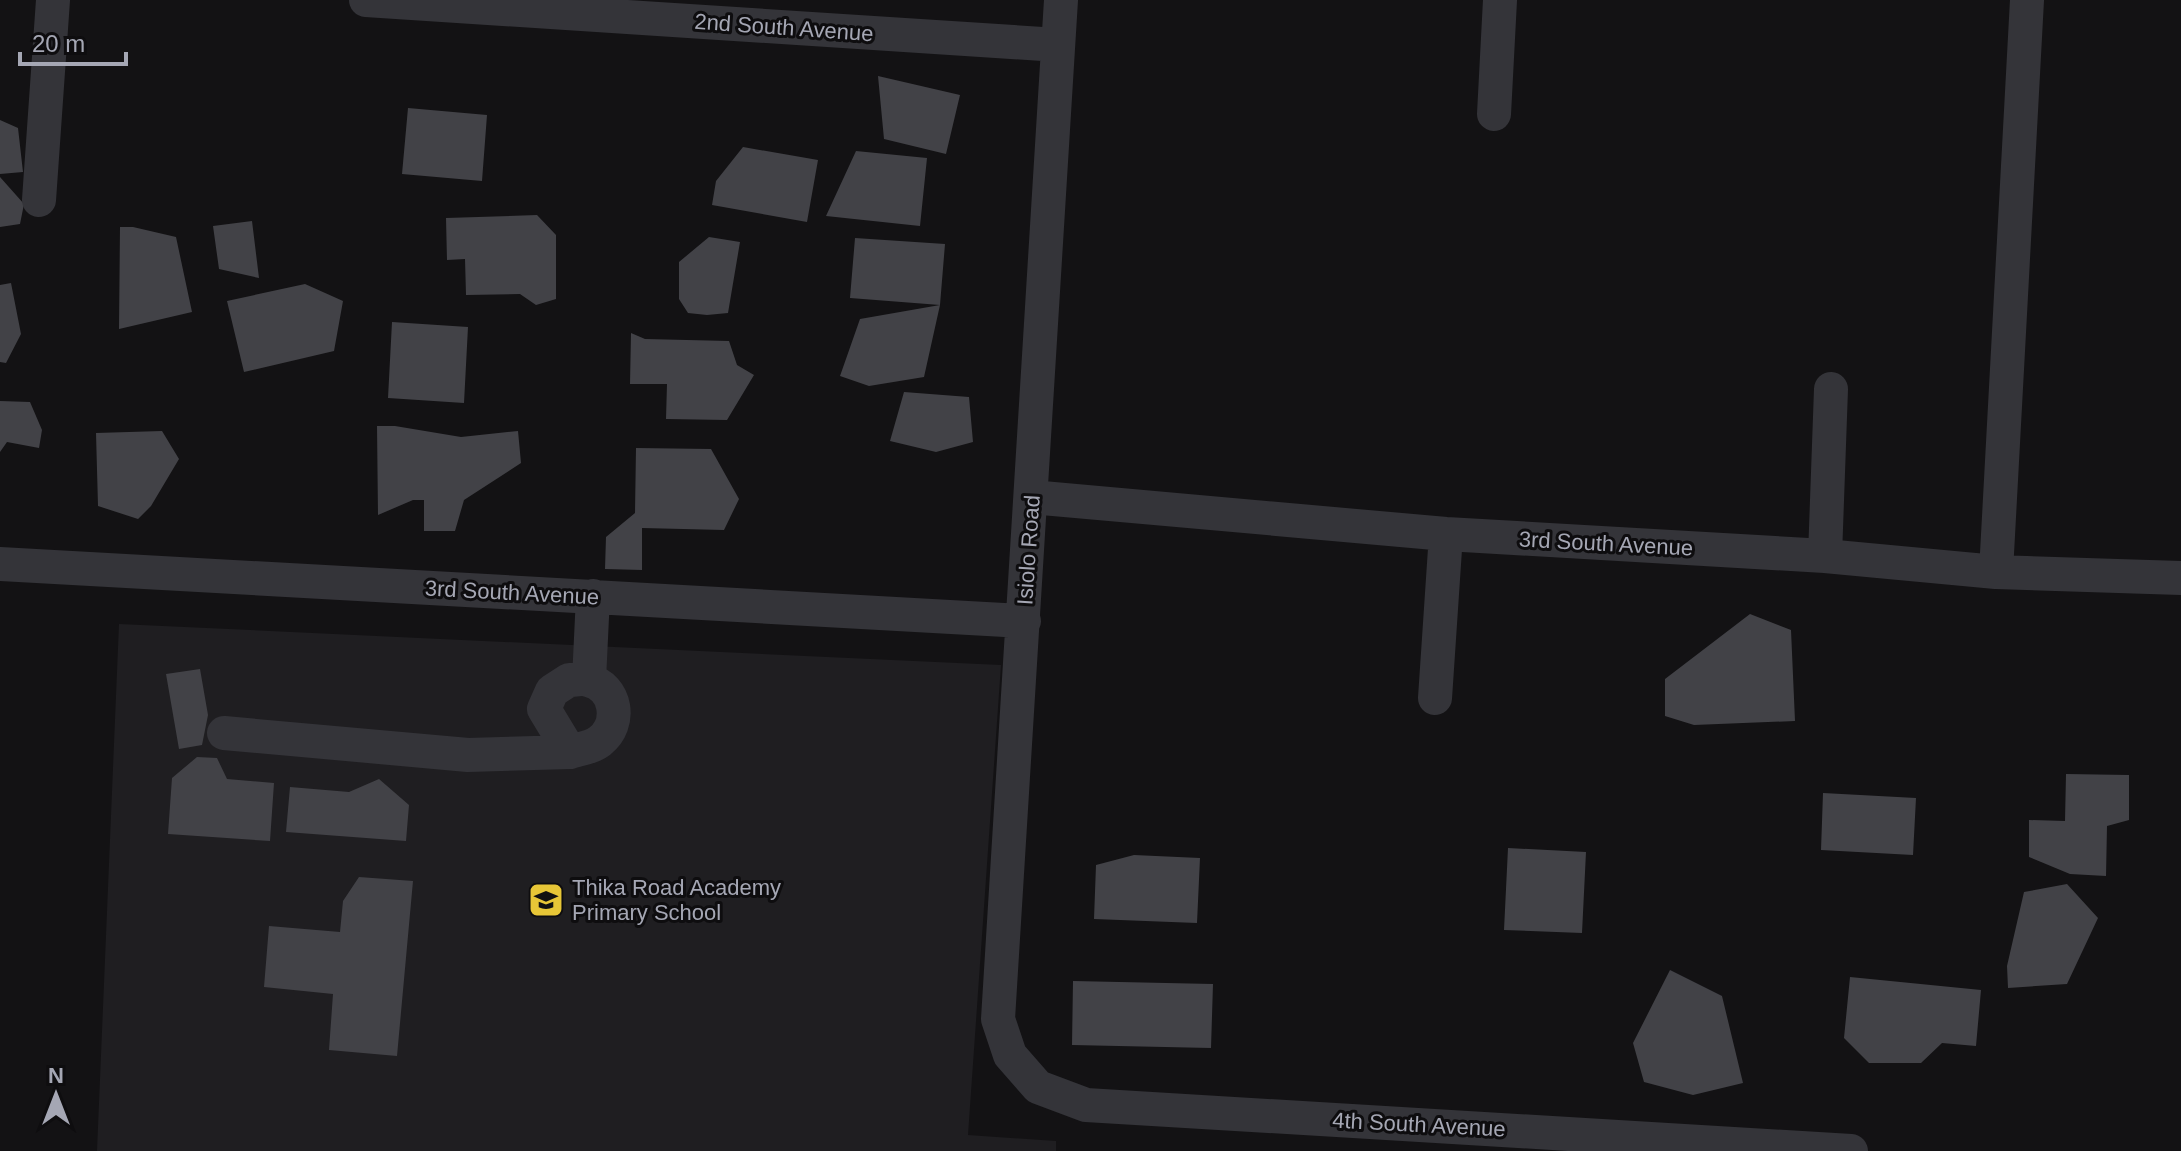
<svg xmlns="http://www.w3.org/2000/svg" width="2181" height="1151" font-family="Helvetica,sans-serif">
	<rect width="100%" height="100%" fill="#131214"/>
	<path fill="#1f1e21" d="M 119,624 L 1001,665 L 968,1135 L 1056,1141 L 1056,1151 L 97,1151 Z"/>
	<path fill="#424247" d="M 878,76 L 960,95 L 946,154 L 884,139 Z
		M 408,108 L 487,115 L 482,181 L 402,174 Z
		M 0,120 L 18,128 L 23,172 L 0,174 Z
		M 743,147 L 818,160 L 807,222 L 712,205 L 716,181 Z
		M 856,151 L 927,158 L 920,226 L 826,216 Z
		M 0,177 L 24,204 L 20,224 L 0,227 Z
		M 537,215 L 556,235 L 556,299 L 536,305 L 520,294 L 466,295 L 465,259 L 447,260 L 446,218 Z
		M 252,221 L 259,278 L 219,269 L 213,226 Z
		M 120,227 L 133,227 L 176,237 L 192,312 L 119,329 Z
		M 709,237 L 740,242 L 728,313 L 707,315 L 688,313 L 679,299 L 679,262 Z
		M 855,238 L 945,244 L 940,305 L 850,298 Z
		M 11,283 L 21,334 L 6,363 L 0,362 L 0,285 Z
		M 305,284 L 343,301 L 334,351 L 244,372 L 227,301 Z
		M 940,305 L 924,377 L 869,386 L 840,376 L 860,319 Z
		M 392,322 L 468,327 L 464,403 L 388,398 Z
		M 631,333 L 645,339 L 729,341 L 737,365 L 754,375 L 727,420 L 666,419 L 667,384 L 630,384 Z
		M 904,392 L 969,397 L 973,442 L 936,452 L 890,441 Z
		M 0,401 L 30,402 L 42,430 L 39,448 L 7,442 L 0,452 Z
		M 377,426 L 395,426 L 461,437 L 518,431 L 521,463 L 464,500 L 455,531 L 424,531 L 424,500 L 413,500 L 378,515 Z
		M 162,431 L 179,459 L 151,506 L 138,519 L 98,506 L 96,433 Z
		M 636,448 L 711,449 L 739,499 L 724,530 L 642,528 L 642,570 L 605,569 L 606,537 L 635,513 Z
		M 1750,614 L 1791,630 L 1795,721 L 1694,725 L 1665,716 L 1665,679 Z
		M 200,669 L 208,715 L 202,745 L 179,749 L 166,674 Z
		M 197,757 L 217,758 L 227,779 L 274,783 L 270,841 L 168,834 L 172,778 Z
		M 2066,774 L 2129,775 L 2129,820 L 2107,826 L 2106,876 L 2070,874 L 2029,857 L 2029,820 L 2065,821 Z
		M 379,779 L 409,805 L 406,841 L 286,832 L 290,787 L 349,792 Z
		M 1823,793 L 1916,798 L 1913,855 L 1821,850 Z
		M 1508,848 L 1586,852 L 1582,933 L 1504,930 Z
		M 1134,855 L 1200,858 L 1197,923 L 1094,919 L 1096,865 Z
		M 359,877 L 413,881 L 397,1056 L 329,1050 L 333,994 L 264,987 L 269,926 L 340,932 L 343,901 Z
		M 2067,884 L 2098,918 L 2067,984 L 2008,988 L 2007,966 L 2024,892 Z
		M 1670,970 L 1722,996 L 1743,1083 L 1693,1095 L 1644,1082 L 1633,1043 Z
		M 1850,977 L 1981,990 L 1976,1046 L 1942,1043 L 1921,1063 L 1869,1063 L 1844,1038 Z
		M 1073,981 L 1213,984 L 1211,1048 L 1072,1045 Z"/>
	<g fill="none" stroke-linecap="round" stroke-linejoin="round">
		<path stroke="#343439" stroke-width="34" d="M 366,0 L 1058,45
			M 1061,0 L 998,1019 L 1010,1055 L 1038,1087 L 1086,1105 L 1851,1151
			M 1494,114 L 1500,0
			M 39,200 L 53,0
			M 1031,497 L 1446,534 L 1825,556 L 1996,572 L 2181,578
			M 1825,556 L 1831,389
			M 0,564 L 1024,621
			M 1996,572 L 2027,0
			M 569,680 C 575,680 583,678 588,680 C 617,687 622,724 600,741 C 593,747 579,749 570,752 L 544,709 L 552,691 Z
			M 589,680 L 593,596
			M 1435,698 L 1446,534
			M 224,733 L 468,755 L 570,752"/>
	</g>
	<defs>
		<symbol id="school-square" viewBox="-11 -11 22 22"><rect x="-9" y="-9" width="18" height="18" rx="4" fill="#e7c637" stroke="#0e0d0f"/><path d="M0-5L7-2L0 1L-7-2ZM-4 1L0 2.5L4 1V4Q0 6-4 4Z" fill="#111"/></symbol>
	</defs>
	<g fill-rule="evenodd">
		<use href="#school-square" x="526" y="880" width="40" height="40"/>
	</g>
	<g text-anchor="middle" stroke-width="6" stroke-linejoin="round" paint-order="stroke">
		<g font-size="22" fill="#a5a7b4" stroke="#0e0d0f">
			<text transform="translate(784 27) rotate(4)" y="8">2nd South Avenue</text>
			<text transform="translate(1606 543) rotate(3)" y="8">3rd South Avenue</text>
			<text transform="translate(1028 550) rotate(-86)" y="8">Isiolo Road</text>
			<text transform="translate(512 592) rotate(3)" y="8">3rd South Avenue</text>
			<text transform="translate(1419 1124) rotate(3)" y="8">4th South Avenue</text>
		</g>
		<g font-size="22" fill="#a5a7b4" stroke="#0e0d0f" text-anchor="start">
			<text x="572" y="895">Thika Road Academy<tspan x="572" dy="25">Primary School</tspan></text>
		</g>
	</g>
	<g transform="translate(56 1095)" stroke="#0e0d0f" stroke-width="6" paint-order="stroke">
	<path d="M0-6L14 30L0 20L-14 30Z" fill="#a5a7b4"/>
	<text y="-12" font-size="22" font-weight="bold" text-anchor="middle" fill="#a5a7b4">N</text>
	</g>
	<path d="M20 52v12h106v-12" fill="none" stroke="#a5a7b4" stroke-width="4"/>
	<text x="32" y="52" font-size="24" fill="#a5a7b4" stroke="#0e0d0f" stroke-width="6" paint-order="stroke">20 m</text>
</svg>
